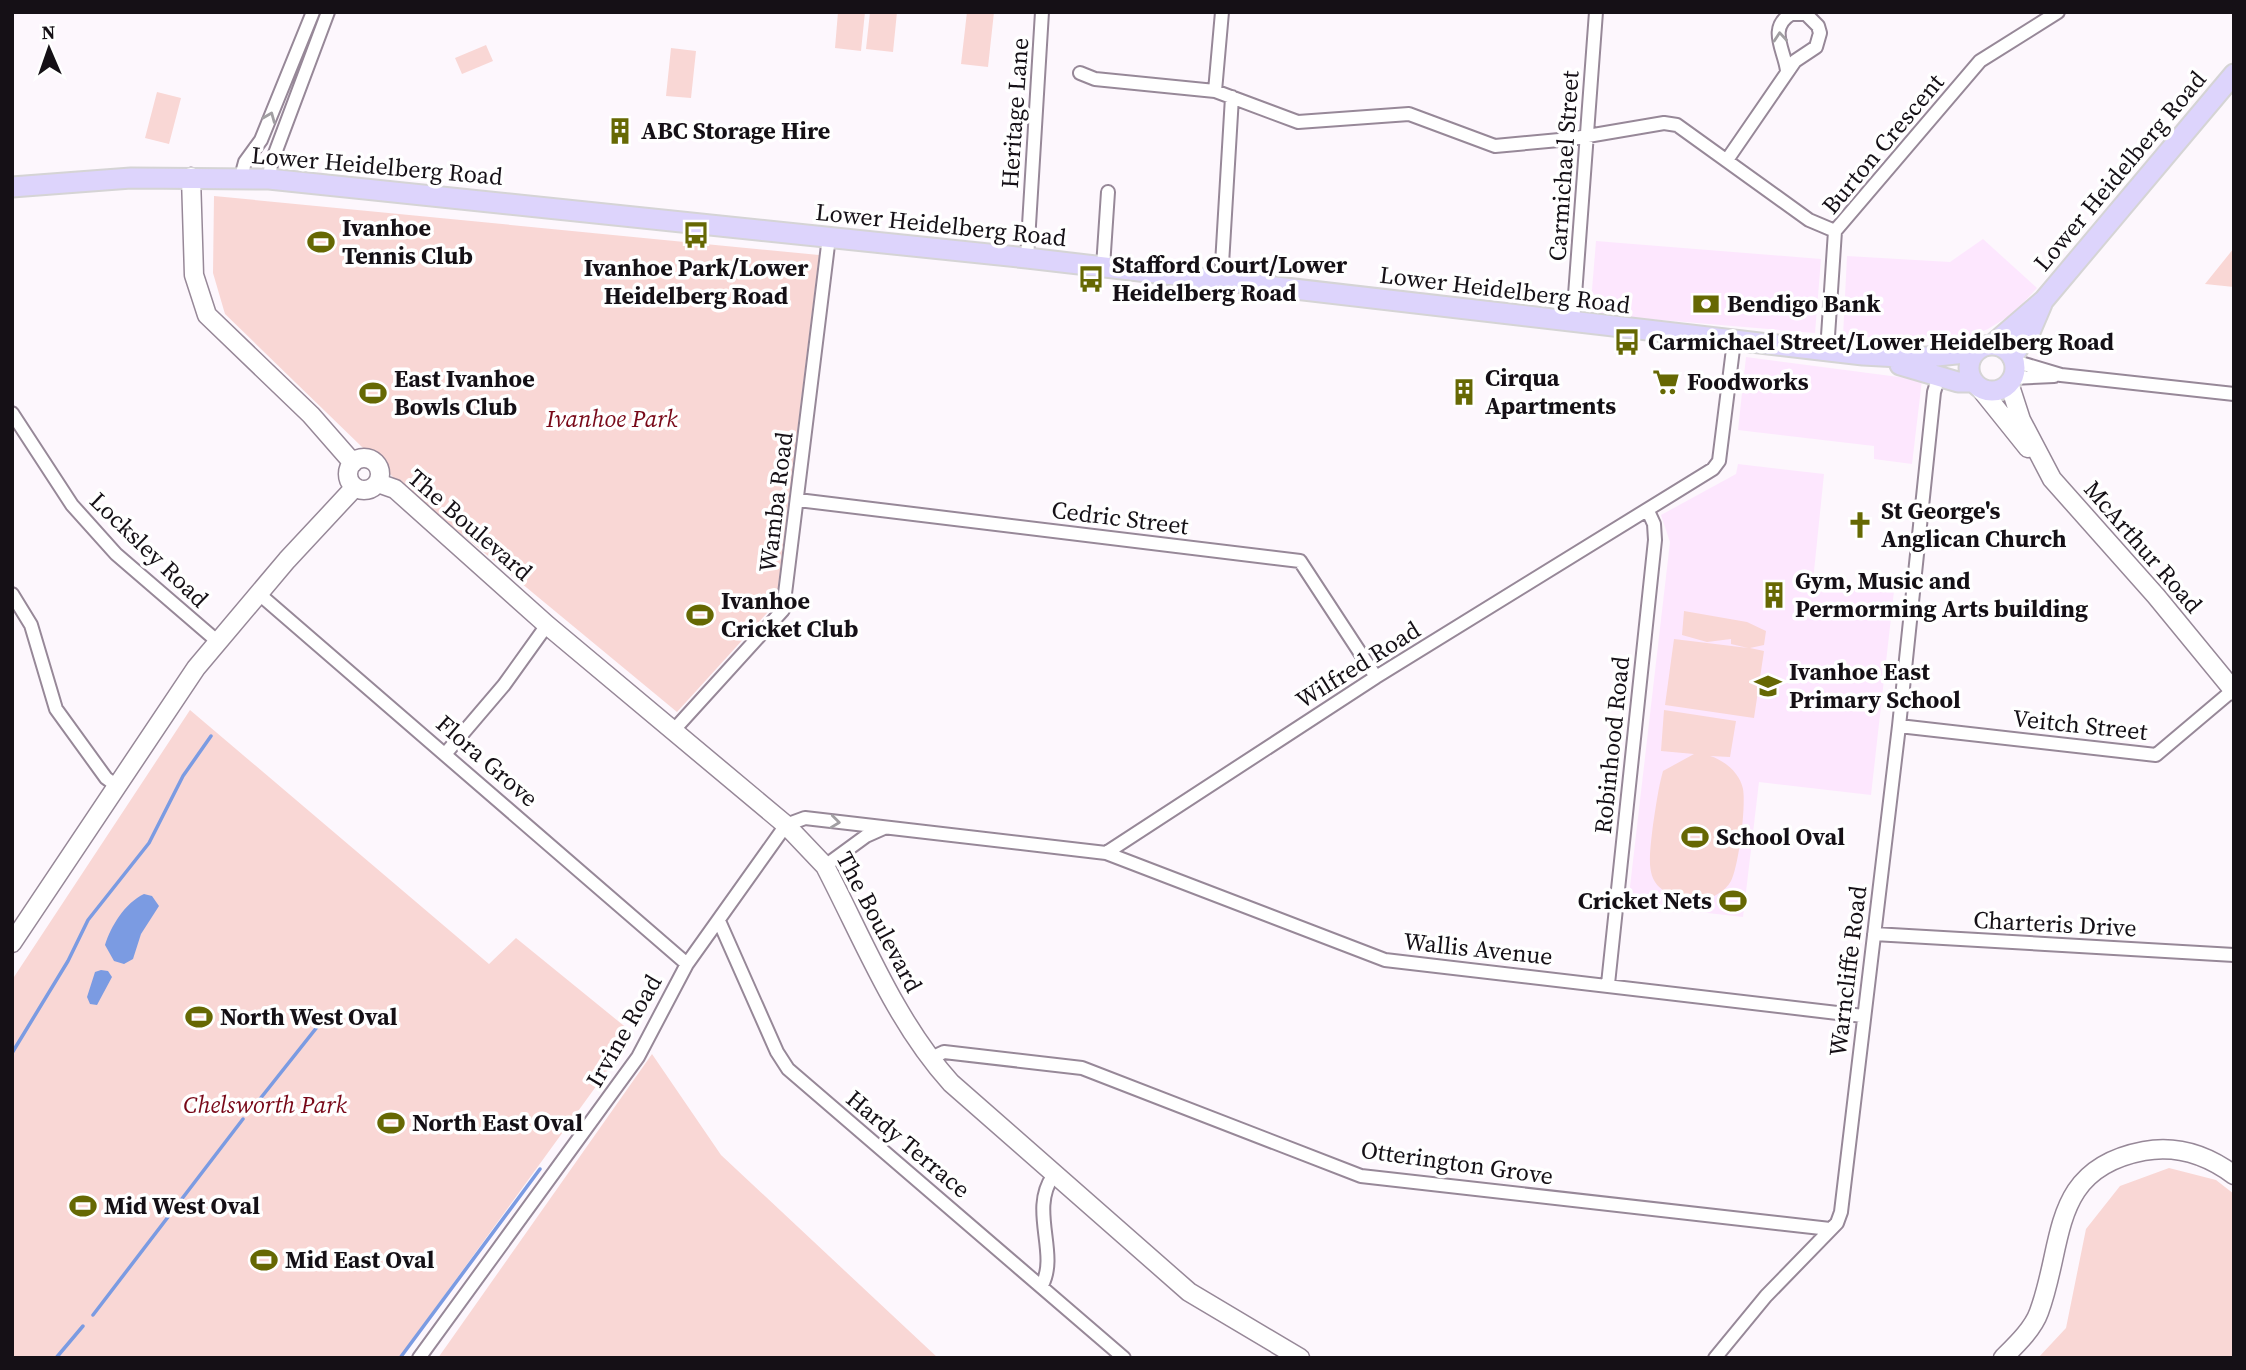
<svg xmlns="http://www.w3.org/2000/svg" width="2246" height="1370" font-family="'Source Serif 4',serif">
	<rect width="100%" height="100%" fill="#fdf7fd"/>
	<path fill="#fde7fe" d="M 1983,239 L 2037,288 L 2014,313 L 1988,329 L 1958,341 L 1843,336 L 1847,256 L 1950,262 Z
		M 1596,241 L 1821,259 L 1815,333 L 1590,314 Z
		M 1746,357 L 1922,380 L 1912,464 L 1874,459 L 1874,446 L 1738,430 Z
		M 1738,464 L 1824,474 L 1813,581 L 1894,591 L 1871,795 L 1759,782 L 1743,917 L 1628,904 L 1670,542 L 1661,515 L 1736,474 Z"/>
	<path fill="#f9d7d5" d="M 838,12 L 865,12 L 861,51 L 835,48 Z
		M 870,12 L 897,12 L 893,52 L 866,49 Z
		M 967,12 L 994,12 L 988,67 L 961,64 Z
		M 486,45 L 493,61 L 462,74 L 455,58 Z
		M 671,48 L 696,51 L 691,98 L 666,96 Z
		M 157,92 L 181,98 L 169,144 L 145,138 Z
		M 214,196 L 819,255 L 776,603 L 677,712 L 395,479 L 225,314 L 213,273 Z
		M 2234,248 L 2234,287 L 2205,284 Z
		M 1684,611 L 1747,622 L 1766,631 L 1764,645 L 1750,648 L 1764,651 L 1754,718 L 1665,705 L 1674,639 L 1748,648 L 1731,644 L 1731,639 L 1707,642 L 1682,635 Z
		M 190,710 L 489,964 L 516,938 L 634,1034 L 399,1358 L 12,1358 L 12,980 Z
		M 1664,710 L 1736,721 L 1730,757 L 1710,756 C 1724,760 1740,773 1743,789 C 1746,806 1739,865 1731,881 C 1725,892 1711,898 1700,903 C 1644,892 1647,875 1653,825 C 1656,806 1658,789 1663,771 L 1694,754 L 1661,751 Z
		M 652,1054 L 721,1155 L 938,1358 L 438,1358 Z
		M 2169,1168 L 2216,1180 L 2234,1194 L 2234,1358 L 2038,1358 L 2066,1328 L 2086,1229 L 2120,1186 Z"/>
	<path fill="#7b9be2" d="M 144,894 L 152,896 L 159,906 L 141,934 L 133,959 L 124,964 L 114,961 L 105,945 C 111,926 125,903 144,894 Z
		M 101,970 L 108,971 L 112,977 L 97,1005 L 90,1004 L 87,997 L 95,972 Z"/>
	<g fill="none" stroke-linecap="round" stroke-linejoin="round">
		<path stroke="#7b9be2" stroke-width="3.5" d="M 12,1053 L 68,961 L 88,920 L 149,843 L 183,776 L 211,736
			M 252,1109 L 329,1012
			M 93,1315 L 243,1119
			M 56,1358 L 83,1326
			M 400,1358 L 540,1169"/>
		<defs>
			<path id="street" d="M 1080,73 L 1095,79 L 1215,91 L 1298,122 L 1409,114 L 1495,146 L 1570,139 L 1664,123 L 1677,125 L 1809,220 L 1835,231
				M 1215,91 L 1222,12
				M 1727,160 L 1795,61 L 1816,47 L 1820,33 L 1818,26 L 1806,14 L 1791,14 C 1767,28 1785,51 1787,71
				M 241,177 L 245,162 L 261,140 L 313,12
				M 269,179 L 271,164 L 328,12
				M 1027,258 L 1042,12
				M 1103,267 L 1108,192
				M 1221,281 L 1232,97
				M 1573,322 L 1596,12
				M 1827,351 L 1835,231 L 1980,61 L 2058,12
				M 2014,361 L 2061,375 L 2234,394
				M 2012,378 L 2054,376
				M 12,413 L 72,505 L 116,554 L 217,641
				M 798,500 L 1300,561 L 1376,677
				M 258,593 L 687,964
				M 12,594 L 31,625 L 56,709 L 106,778 L 117,786
				M 1899,726 L 2156,755 L 2233,690
				M 673,731 L 783,610 L 829,237
				M 446,753 L 504,685 L 547,625
				M 1106,853 L 1385,960 L 1863,1016
				M 825,866 L 866,836 L 884,828
				M 719,921 L 777,1052 L 788,1069 L 1124,1358
				M 1874,934 L 2234,955
				M 1608,984 L 1655,540 L 1654,524 L 1648,511
				M 929,1059 L 944,1052 L 1082,1068 L 1361,1176 L 1830,1229
				M 1042,1285 C 1059,1253 1029,1210 1053,1176
				M 419,1358 L 638,1057 L 687,964 L 786,825 L 805,818 L 1106,853 L 1376,677 L 1713,469 L 1719,461 L 1734,341
				M 1715,1358 L 1766,1296 L 1837,1223 L 1841,1212 L 1899,726 L 1934,392 L 1939,376"/>
			<path id="secondary" d="M 191,177 L 194,275 L 207,315 L 311,415 L 353,463
				M 2009,383 L 2021,420 L 2052,479 L 2156,596 L 2234,691
				M 1979,387 L 2028,448
				M348 474a16 16 0 1 1 32 0a16 16 0 1 1-32 0Z
				M 378,483 L 395,489 L 547,625 L 786,825 L 825,866 C 864,941 895,1021 951,1083 L 1189,1292 L 1300,1358
				M 12,943 L 196,668 L 287,560 L 355,487
				M 2003,1358 C 2016,1345 2033,1329 2039,1312 C 2065,1242 2049,1169 2144,1151 C 2177,1145 2207,1155 2234,1175"/>
			<path id="primary" d="M 12,187 L 131,178 L 269,179 L 1027,258 L 1863,355 L 1918,358 L 1975,352
				M 1992,345 L 2044,300 L 2234,74
				M1969 368a23 23 0 1 1 46 0a23 23 0 1 1-46 0Z
				M 2012,357 L 2030,332 L 2042,304
				M 1900,365 L 1958,382 L 1973,382"/>
		</defs>
		<use href="#street" stroke="#978898" stroke-width="16"/>
		<use href="#secondary" stroke="#978898" stroke-width="21"/>
		<use href="#primary" stroke="#d5d4d5" stroke-width="23"/>
		<use href="#street" stroke="#fff" stroke-width="12"/>
		<use href="#secondary" stroke="#fff" stroke-width="18"/>
		<use href="#primary" stroke="#ddd4fc" stroke-width="19"/>
	</g>
	<defs><path id="oneway-chevron" d="M-2-3.5L2.5 0L-2 3.5" fill="none" stroke-width="1.6" stroke-linecap="round" stroke-linejoin="round" transform="scale(1.75)"/></defs>
	<g stroke="#a19fa2">
		<use href="#oneway-chevron" transform="translate(1780 37) rotate(-95)"/>
		<use href="#oneway-chevron" transform="translate(270 117) rotate(-68)"/>
		<use href="#oneway-chevron" transform="translate(835 822) rotate(7)"/>
	</g>
	<defs>
		<symbol id="building-bare" viewBox="-9 -9 18 18"><path d="M-4-6H4V6H1V3H-1V6H-4ZM-2.5-4.3h1.7v1.8h-1.7ZM.8-4.3h1.7v1.8H.8ZM-2.5-1h1.7V.8h-1.7ZM.8-1h1.7V.8H.8Z" fill="#666803" stroke="#fff" stroke-width="2.5" paint-order="stroke"/></symbol>
		<symbol id="bus-bare" viewBox="-9 -9 18 18"><path d="M-5-6H5V4H4V6H2V4H-2V6H-4V4H-5ZM-3.5-4V0h7V-4ZM-3.5 1.2v1.5H-2V1.2ZM2 1.2v1.5H3.5V1.2Z" fill="#666803" stroke="#fff" stroke-width="2.5" paint-order="stroke"/></symbol>
		<symbol id="stadium-bare" viewBox="-9 -9 18 18"><path d="M0-5a6.5 5 0 1 0 0 10a6.5 5 0 1 0 0-10ZM-3.5-1.8h7v3.6h-7Z" fill="#666803" stroke="#fff" stroke-width="2.5" paint-order="stroke"/></symbol>
		<symbol id="bank-bare" viewBox="-9 -9 18 18"><path d="M-6-4H6V4H-6ZM0-2.3a2.3 2.3 0 1 0 0 4.6a2.3 2.3 0 1 0 0-4.6Z" fill="#666803" stroke="#fff" stroke-width="2.5" paint-order="stroke"/></symbol>
		<symbol id="supermarket-bare" viewBox="-9 -9 18 18"><path d="M-6-5.5h2.5l.6 2H6L4.5 2H-2.5L-4.4-4H-6ZM-1.5 3.2a1.3 1.3 0 1 0 .1 0ZM3 3.2a1.3 1.3 0 1 0 .1 0Z" fill="#666803" stroke="#fff" stroke-width="2.5" paint-order="stroke"/></symbol>
		<symbol id="church-bare" viewBox="-9 -9 18 18"><path d="M-1.2-6h2.4v3.5h3.3v2.4h-3.3V6h-2.4V-.1h-3.3v-2.4h3.3Z" fill="#666803" stroke="#fff" stroke-width="2.5" paint-order="stroke"/></symbol>
		<symbol id="school-bare" viewBox="-9 -9 18 18"><path d="M0-5L7-2L0 1L-7-2ZM-4 1L0 2.5L4 1V4Q0 6-4 4Z" fill="#666803" stroke="#fff" stroke-width="2.5" paint-order="stroke"/></symbol>
	</defs>
	<g fill-rule="evenodd">
		<use href="#building-bare" x="601" y="112" width="38" height="38"/>
		<use href="#bus-bare" x="677" y="216" width="38" height="38"/>
		<use href="#stadium-bare" x="302" y="223" width="38" height="38"/>
		<use href="#bus-bare" x="1072" y="260" width="38" height="38"/>
		<use href="#bank-bare" x="1687" y="285" width="38" height="38"/>
		<use href="#bus-bare" x="1608" y="323" width="38" height="38"/>
		<use href="#supermarket-bare" x="1647" y="363" width="38" height="38"/>
		<use href="#building-bare" x="1445" y="373" width="38" height="38"/>
		<use href="#stadium-bare" x="354" y="374" width="38" height="38"/>
		<use href="#church-bare" x="1841" y="506" width="38" height="38"/>
		<use href="#building-bare" x="1755" y="576" width="38" height="38"/>
		<use href="#stadium-bare" x="681" y="596" width="38" height="38"/>
		<use href="#school-bare" x="1749" y="667" width="38" height="38"/>
		<use href="#stadium-bare" x="1676" y="818" width="38" height="38"/>
		<use href="#stadium-bare" x="1714" y="882" width="38" height="38"/>
		<use href="#stadium-bare" x="180" y="998" width="38" height="38"/>
		<use href="#stadium-bare" x="372" y="1104" width="38" height="38"/>
		<use href="#stadium-bare" x="64" y="1187" width="38" height="38"/>
		<use href="#stadium-bare" x="245" y="1241" width="38" height="38"/>
	</g>
	<g text-anchor="middle" stroke-width="7" stroke-linejoin="round" paint-order="stroke">
		<g font-size="24" fill="#151016" stroke="#fff">
			<text transform="translate(1015 113) rotate(-86)" y="8">Heritage Lane</text>
			<text transform="translate(1883 144) rotate(-50)" y="8">Burton Crescent</text>
			<text transform="translate(377 166) rotate(5)" y="8">Lower Heidelberg Road</text>
			<text transform="translate(1564 166) rotate(-86)" y="8">Carmichael Street</text>
			<text transform="translate(2120 171) rotate(-50)" y="8">Lower Heidelberg Road</text>
			<text transform="translate(941 225) rotate(6)" y="8">Lower Heidelberg Road</text>
			<text transform="translate(1505 290) rotate(7)" y="8">Lower Heidelberg Road</text>
			<text transform="translate(776 502) rotate(-83)" y="8">Wamba Road</text>
			<text transform="translate(1120 518) rotate(7)" y="8">Cedric Street</text>
			<text transform="translate(470 525) rotate(41)" y="8">The Boulevard</text>
			<text transform="translate(2143 547) rotate(49)" y="8">McArthur Road</text>
			<text transform="translate(149 550) rotate(44)" y="8">Locksley Road</text>
			<text transform="translate(1358 665) rotate(-32)" y="8">Wilfred Road</text>
			<text transform="translate(2080 725) rotate(6)" y="8">Veitch Street</text>
			<text transform="translate(1612 745) rotate(-84)" y="8">Robinhood Road</text>
			<text transform="translate(487 761) rotate(41)" y="8">Flora Grove</text>
			<text transform="translate(879 922) rotate(62)" y="8">The Boulevard</text>
			<text transform="translate(2055 924) rotate(3)" y="8">Charteris Drive</text>
			<text transform="translate(1478 949) rotate(6)" y="8">Wallis Avenue</text>
			<text transform="translate(1848 971) rotate(-83)" y="8">Warncliffe Road</text>
			<text transform="translate(624 1031) rotate(-60)" y="8">Irvine Road</text>
			<text transform="translate(908 1144) rotate(40)" y="8">Hardy Terrace</text>
			<text transform="translate(1457 1163) rotate(8)" y="8">Otterington Grove</text>
		</g>
		<g font-size="24" font-weight="bold" fill="#151016" stroke="#fff" text-anchor="start">
			<text x="641" y="139">ABC Storage Hire</text>
			<text x="342" y="236">Ivanhoe<tspan x="342" dy="28">Tennis Club</tspan></text>
			<text x="1112" y="273">Stafford Court/Lower<tspan x="1112" dy="28">Heidelberg Road</tspan></text>
			<text x="696" y="276" text-anchor="middle">Ivanhoe Park/Lower<tspan x="696" dy="28">Heidelberg Road</tspan></text>
			<text x="1727" y="312">Bendigo Bank</text>
			<text x="1648" y="350">Carmichael Street/Lower Heidelberg Road</text>
			<text x="1485" y="386">Cirqua<tspan x="1485" dy="28">Apartments</tspan></text>
			<text x="394" y="387">East Ivanhoe<tspan x="394" dy="28">Bowls Club</tspan></text>
			<text x="1687" y="390">Foodworks</text>
			<text x="1881" y="519">St George's<tspan x="1881" dy="28">Anglican Church</tspan></text>
			<text x="1795" y="589">Gym, Music and<tspan x="1795" dy="28">Permorming Arts building</tspan></text>
			<text x="721" y="609">Ivanhoe<tspan x="721" dy="28">Cricket Club</tspan></text>
			<text x="1789" y="680">Ivanhoe East<tspan x="1789" dy="28">Primary School</tspan></text>
			<text x="1716" y="845">School Oval</text>
			<text x="1712" y="909" text-anchor="end">Cricket Nets</text>
			<text x="220" y="1025">North West Oval</text>
			<text x="412" y="1131">North East Oval</text>
			<text x="104" y="1214">Mid West Oval</text>
			<text x="285" y="1268">Mid East Oval</text>
		</g>
		<g font-size="24" font-style="italic" fill="#780818" stroke="#fff">
			<text x="612" y="427">Ivanhoe Park</text>
			<text x="265" y="1113">Chelsworth Park</text>
		</g>
	</g>
	<rect width="2246" height="1370" fill="none" stroke="#151016" stroke-width="28"/>
	<g transform="translate(49 49) rotate(358)" stroke="#ffffff" stroke-width="5" paint-order="stroke">
	<path d="M0-5L12 26L0 18L-12 26Z" fill="#151016"/>
	<text y="-10" font-size="19" font-weight="bold" text-anchor="middle" fill="#151016">N</text>
	</g>
</svg>
